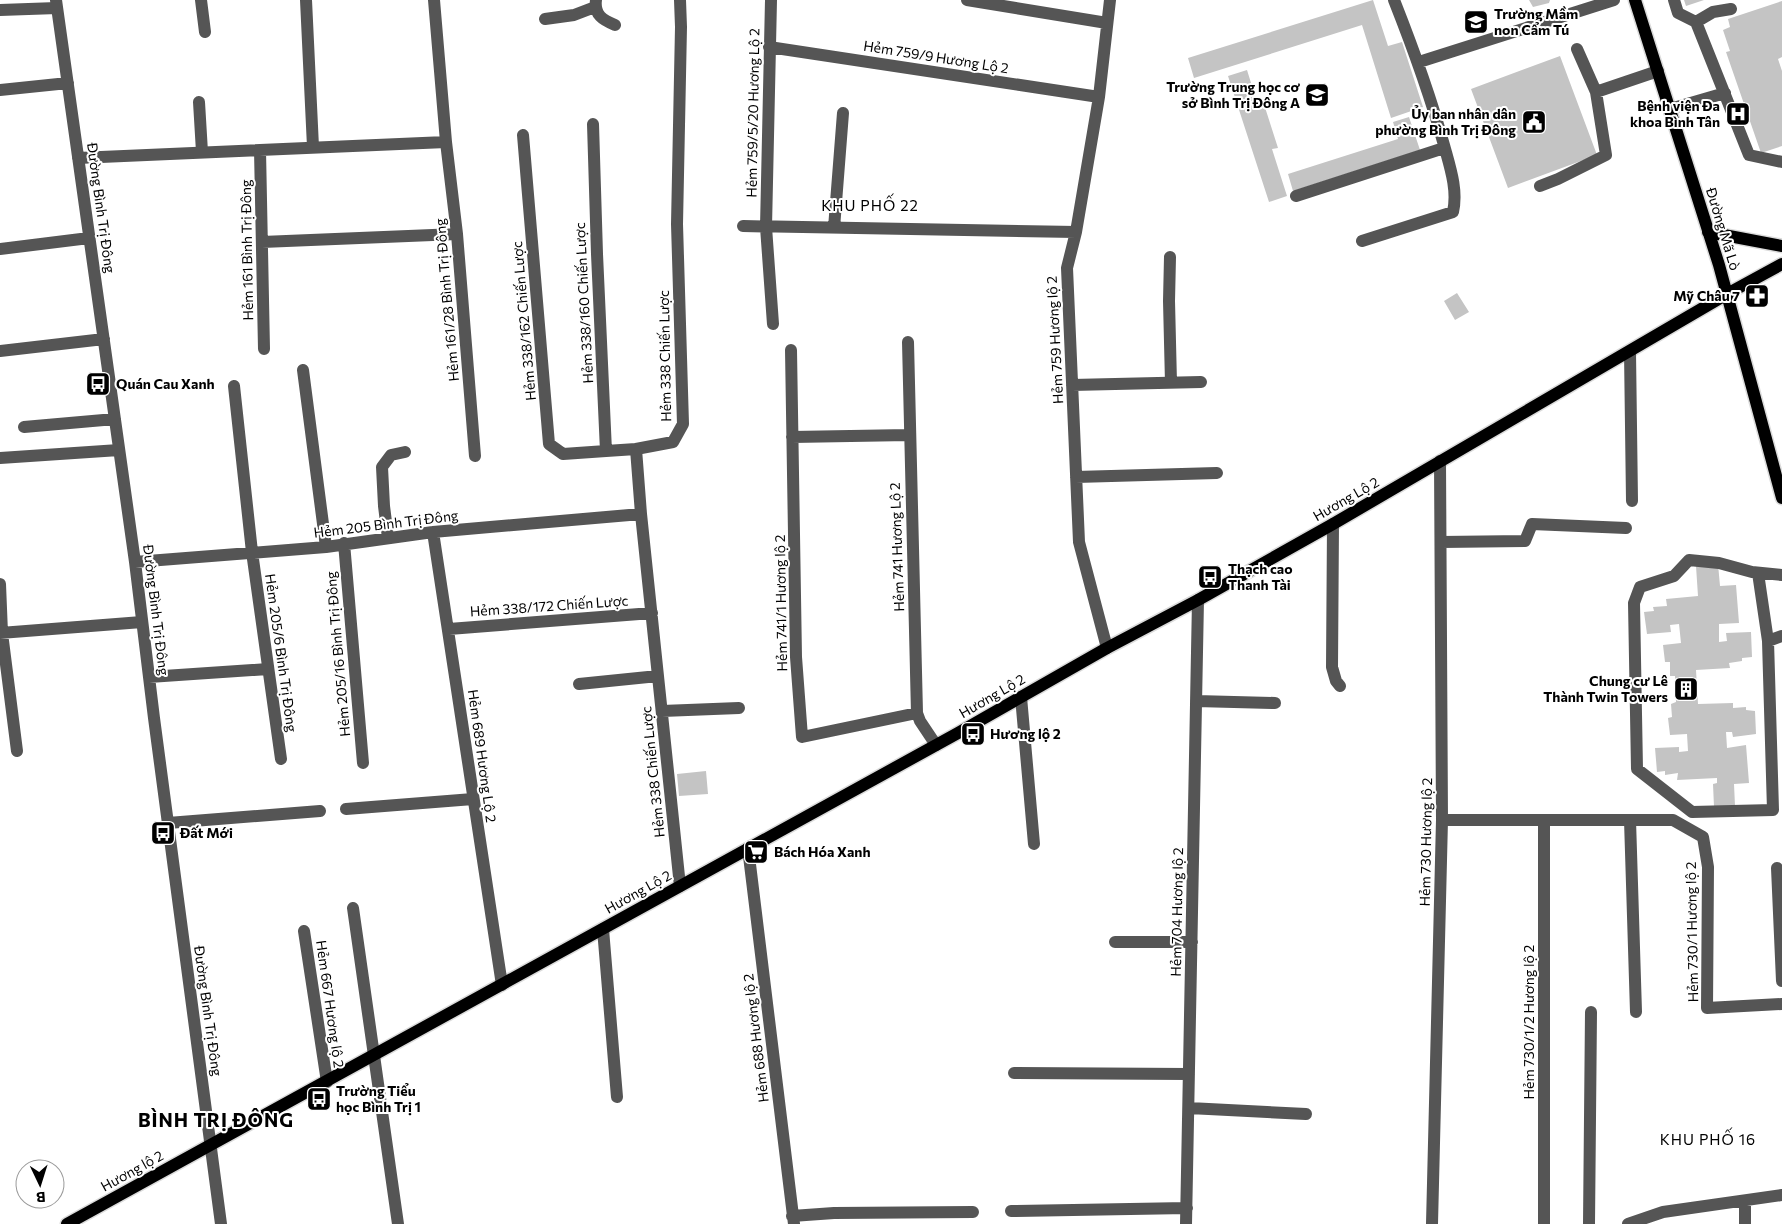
<svg xmlns="http://www.w3.org/2000/svg" width="1782" height="1224" font-family="Commissioner,sans-serif">
	<rect width="100%" height="100%" fill="#fff"/>
	<path fill="#c4c4c4" d="M 1373,0 L 1388,46 L 1402,42 L 1423,107 L 1391,118 L 1362,25 L 1194,78 L 1188,58 Z
		M 1529,0 L 1550,0 L 1549,3 L 1533,7 Z
		M 1684,0 L 1704,0 L 1686,6 Z
		M 1782,1 L 1782,57 L 1778,59 L 1782,71 L 1782,146 L 1761,153 L 1726,52 L 1730,51 L 1723,30 L 1730,27 L 1728,19 Z
		M 1560,56 L 1597,155 L 1508,188 L 1471,89 Z
		M 1247,70 L 1256,99 L 1262,98 L 1278,148 L 1272,149 L 1287,196 L 1269,202 L 1228,76 Z
		M 1409,117 L 1420,150 L 1293,191 L 1288,174 L 1398,139 L 1393,122 Z
		M 1457,293 L 1469,312 L 1455,320 L 1444,301 Z
		M 1718,564 L 1720,586 L 1736,585 L 1739,623 L 1719,624 L 1719,642 L 1727,641 L 1726,633 L 1751,632 L 1752,657 L 1742,658 L 1742,661 L 1729,663 L 1730,668 L 1696,670 L 1698,704 L 1733,703 L 1733,708 L 1746,707 L 1746,710 L 1755,711 L 1756,734 L 1733,737 L 1732,732 L 1726,732 L 1727,748 L 1746,745 L 1749,783 L 1734,784 L 1735,806 L 1714,807 L 1713,784 L 1717,783 L 1717,778 L 1677,780 L 1678,773 L 1665,775 L 1665,771 L 1657,772 L 1655,748 L 1679,747 L 1679,752 L 1688,751 L 1687,734 L 1670,735 L 1668,718 L 1672,717 L 1671,704 L 1676,702 L 1675,676 L 1670,676 L 1670,662 L 1665,662 L 1663,645 L 1681,643 L 1679,624 L 1670,625 L 1671,632 L 1647,634 L 1644,612 L 1654,611 L 1653,607 L 1667,606 L 1666,599 L 1698,596 L 1696,566 Z
		M 706,771 L 708,794 L 679,796 L 677,774 Z"/>
	<g fill="none" stroke-linecap="round" stroke-linejoin="round">
		<defs>
			<path id="major" d="M 1635,0 L 1719,265 L 1782,498
				M 1708,232 L 1782,246
				M 67,1224 L 958,733 L 1107,648 L 1198,600 L 1333,524 L 1727,294 L 1782,264"/>
		</defs>
		<use href="#major" stroke="#dbdbdb" stroke-width="15"/>
		<path stroke="#555" stroke-width="12" d="M 56,0 L 135,562 L 154,718 L 221,1224
			M 201,0 L 205,32
			M 306,0 L 313,147
			M 434,0 L 446,142 L 457,234 L 475,456
			M 596,0 C 594,15 603,20 615,25
			M 680,0 L 681,27 L 677,224 L 683,424 L 673,442 L 636,449 L 641,514 L 680,886
			M 771,0 L 766,227 L 773,324
			M 967,0 L 1107,23
			M 1674,0 L 1678,13 L 1696,22 L 1749,155 L 1782,162
			M 0,10 L 57,8
			M 545,19 L 574,15 L 595,7
			M 1696,22 L 1713,12 L 1731,9
			M 769,47 L 1099,97
			M 1419,62 L 1614,0
			M 0,90 L 68,83
			M 1596,92 L 1658,71
			M 199,102 L 202,152
			M 1670,109 L 1725,93
			M 593,124 L 597,254 L 606,451 L 636,449
			M 523,135 L 549,444 L 563,454 L 606,451
			M 260,150 L 264,349
			M 78,158 L 446,142
			M 1540,186 L 1558,179 L 1606,155 L 1596,92 L 1577,49
			M 1296,196 L 1444,148
			M 743,226 L 1076,232
			M 834,228 L 843,113
			M 1362,241 L 1453,212 C 1458,190 1450,167 1444,145 C 1430,95 1413,48 1394,0
			M 262,242 L 457,234
			M 0,249 L 89,238
			M 1170,257 L 1169,301 L 1171,383
			M 908,342 L 917,713 L 920,721 L 936,745
			M 791,350 L 796,657 L 802,737 L 917,713
			M 0,351 L 104,339
			M 1630,352 L 1632,501
			M 303,370 L 326,547
			M 1072,385 L 1201,382
			M 234,386 L 252,552 L 281,759
			M 24,427 L 115,419
			M 792,437 L 909,435
			M 0,458 L 119,450
			M 1076,477 L 1217,473
			M 1333,524 L 1332,667 L 1336,681 L 1340,686
			M 433,532 L 502,985
			M 388,538 L 384,506 L 382,467 L 391,455 L 405,452
			M 1441,542 L 1525,541 L 1532,524 L 1626,528
			M 344,543 L 363,763
			M 135,562 L 326,547 L 433,532 L 641,514
			M 1758,573 L 1768,641 L 1773,810 L 1692,812 L 1637,769 L 1634,603 L 1640,587 L 1674,576 L 1689,560 L 1719,563 L 1752,572 L 1782,575
			M 0,584 L 2,633 L 17,751
			M 449,629 L 652,613
			M 0,633 L 142,622
			M 1768,641 L 1782,636
			M 1107,648 L 1079,542 L 1067,268 L 1076,232 L 1099,97 L 1110,0
			M 149,677 L 268,669
			M 579,684 L 658,676
			M 1021,697 L 1034,844
			M 1196,701 L 1275,703
			M 662,711 L 739,708
			M 346,809 L 473,799
			M 1442,820 L 1673,820 L 1703,837 L 1708,867 L 1707,1008 L 1782,1004
			M 1544,820 L 1544,1224
			M 1630,820 L 1636,1012
			M 168,823 L 320,811
			M 748,848 L 794,1224
			M 1777,868 L 1782,981
			M 353,908 L 398,1224
			M 603,929 L 617,1097
			M 304,931 L 327,1082
			M 1115,942 L 1192,942
			M 1014,1073 L 1189,1074
			M 1189,1108 L 1306,1114
			M 1011,1211 L 1187,1208
			M 792,1216 L 834,1213 L 973,1212
			M 1186,1224 L 1198,600
			M 1432,1224 L 1442,820 L 1440,461
			M 1589,1224 L 1591,1012
			M 1628,1224 L 1663,1212 L 1782,1195
			M 1745,1224 L 1745,1201"/>
		<use href="#major" stroke="#000" stroke-width="12"/>
	</g>
	<defs>
		<symbol id="school-square" viewBox="-11 -11 22 22"><rect x="-9" y="-9" width="18" height="18" rx="4" fill="#000" stroke="#fff"/><path d="M0-5L7-2L0 1L-7-2ZM-4 1L0 2.5L4 1V4Q0 6-4 4Z" fill="#fff"/></symbol>
		<symbol id="hospital-square" viewBox="-11 -11 22 22"><rect x="-9" y="-9" width="18" height="18" rx="4" fill="#000" stroke="#fff"/><path d="M-5-5h3v3.5h4V-5h3V5h-3V1.5h-4V5h-3Z" fill="#fff"/></symbol>
		<symbol id="civic-square" viewBox="-11 -11 22 22"><rect x="-9" y="-9" width="18" height="18" rx="4" fill="#000" stroke="#fff"/><path d="M-.6-6.5H3V-4.5H.6V-3L4-1V1h2V6H-6V1h2V-1L-.6-3ZM-1.2 2.5V6h2.4V2.5Z" fill="#fff"/></symbol>
		<symbol id="pharmacy-square" viewBox="-11 -11 22 22"><rect x="-9" y="-9" width="18" height="18" rx="4" fill="#000" stroke="#fff"/><path d="M-2-6h4v4h4v4h-4v4h-4v-4h-4v-4h4Z" fill="#fff"/></symbol>
		<symbol id="bus-square" viewBox="-11 -11 22 22"><rect x="-9" y="-9" width="18" height="18" rx="4" fill="#000" stroke="#fff"/><path d="M-5-6H5V4H4V6H2V4H-2V6H-4V4H-5ZM-3.5-4V0h7V-4ZM-3.5 1.2v1.5H-2V1.2ZM2 1.2v1.5H3.5V1.2Z" fill="#fff"/></symbol>
		<symbol id="building-square" viewBox="-11 -11 22 22"><rect x="-9" y="-9" width="18" height="18" rx="4" fill="#000" stroke="#fff"/><path d="M-4-6H4V6H1V3H-1V6H-4ZM-2.5-4.3h1.7v1.8h-1.7ZM.8-4.3h1.7v1.8H.8ZM-2.5-1h1.7V.8h-1.7ZM.8-1h1.7V.8H.8Z" fill="#fff"/></symbol>
		<symbol id="supermarket-square" viewBox="-11 -11 22 22"><rect x="-9" y="-9" width="18" height="18" rx="4" fill="#000" stroke="#fff"/><path d="M-6-5.5h2.5l.6 2H6L4.5 2H-2.5L-4.4-4H-6ZM-1.5 3.2a1.3 1.3 0 1 0 .1 0ZM3 3.2a1.3 1.3 0 1 0 .1 0Z" fill="#fff"/></symbol>
	</defs>
	<g fill-rule="evenodd">
		<use href="#school-square" x="1462" y="8" width="28" height="28"/>
		<use href="#school-square" x="1303" y="81" width="28" height="28"/>
		<use href="#hospital-square" x="1724" y="100" width="28" height="28"/>
		<use href="#civic-square" x="1520" y="108" width="28" height="28"/>
		<use href="#pharmacy-square" x="1743" y="282" width="28" height="28"/>
		<use href="#bus-square" x="84" y="370" width="28" height="28"/>
		<use href="#bus-square" x="1196" y="563" width="28" height="28"/>
		<use href="#building-square" x="1672" y="675" width="28" height="28"/>
		<use href="#bus-square" x="959" y="720" width="28" height="28"/>
		<use href="#bus-square" x="149" y="819" width="28" height="28"/>
		<use href="#supermarket-square" x="742" y="838" width="28" height="28"/>
		<use href="#bus-square" x="305" y="1085" width="28" height="28"/>
	</g>
	<g text-anchor="middle" stroke-width="4" stroke-linejoin="round" paint-order="stroke">
		<g font-size="14" font-weight="bold" fill="#000" stroke="#fff" text-anchor="start">
			<text x="1494" y="19">Trường Mầm<tspan x="1494" dy="16">non Cẩm Tú</tspan></text>
			<text x="1300" y="92" text-anchor="end">Trường Trung học cơ<tspan x="1300" dy="16">sở Bình Trị Đông A</tspan></text>
			<text x="1720" y="111" text-anchor="end">Bệnh viện Đa<tspan x="1720" dy="16">khoa Bình Tân</tspan></text>
			<text x="1516" y="119" text-anchor="end">Ủy ban nhân dân<tspan x="1516" dy="16">phường Bình Trị Đông</tspan></text>
			<text x="1740" y="301" text-anchor="end">Mỹ Châu 7</text>
			<text x="116" y="389">Quán Cau Xanh</text>
			<text x="1228" y="574">Thạch cao<tspan x="1228" dy="16">Thanh Tài</tspan></text>
			<text x="1668" y="686" text-anchor="end">Chung cư Lê<tspan x="1668" dy="16">Thành Twin Towers</tspan></text>
			<text x="990" y="739">Hương lộ 2</text>
			<text x="180" y="838">Đất Mới</text>
			<text x="774" y="857">Bách Hóa Xanh</text>
			<text x="336" y="1096">Trường Tiểu<tspan x="336" dy="16">học Bình Trị 1</tspan></text>
		</g>
		<g font-size="14" fill="#000" stroke="#fff">
			<text transform="translate(936 57) rotate(9)" y="5">Hẻm 759/9 Hương Lộ 2</text>
			<text transform="translate(753 113) rotate(-89)" y="5">Hẻm 759/5/20 Hương Lộ 2</text>
			<text transform="translate(101 208) rotate(82)" y="5">Đường Bình Trị Đông</text>
			<text transform="translate(1723 229) rotate(73)" y="5">Đường Mã Lò</text>
			<text transform="translate(247 250) rotate(-91)" y="5">Hẻm 161 Bình Trị Đông</text>
			<text transform="translate(447 300) rotate(-95)" y="5">Hẻm 161/28 Bình Trị Đông</text>
			<text transform="translate(584 303) rotate(-93)" y="5">Hẻm 338/160 Chiến Lược</text>
			<text transform="translate(524 321) rotate(-95)" y="5">Hẻm 338/162 Chiến Lược</text>
			<text transform="translate(1055 340) rotate(-93)" y="5">Hẻm 759 Hương lộ 2</text>
			<text transform="translate(665 356) rotate(-91)" y="5">Hẻm 338 Chiến Lược</text>
			<text transform="translate(1346 499) rotate(-30)" y="5">Hương Lộ 2</text>
			<text transform="translate(386 524) rotate(-7)" y="5">Hẻm 205 Bình Trị Đông</text>
			<text transform="translate(897 547) rotate(-92)" y="5">Hẻm 741 Hương Lộ 2</text>
			<text transform="translate(781 603) rotate(-91)" y="5">Hẻm 741/1 Hương lộ 2</text>
			<text transform="translate(549 606) rotate(-4)" y="5">Hẻm 338/172 Chiến Lược</text>
			<text transform="translate(156 610) rotate(83)" y="5">Đường Bình Trị Đông</text>
			<text transform="translate(281 653) rotate(82)" y="5">Hẻm 205/6 Bình Trị Đông</text>
			<text transform="translate(338 654) rotate(-95)" y="5">Hẻm 205/16 Bình Trị Đông</text>
			<text transform="translate(992 696) rotate(-30)" y="5">Hương Lộ 2</text>
			<text transform="translate(482 756) rotate(82)" y="5">Hẻm 689 Hương Lộ 2</text>
			<text transform="translate(653 772) rotate(-96)" y="5">Hẻm 338 Chiến Lược</text>
			<text transform="translate(1426 842) rotate(-89)" y="5">Hẻm 730 Hương lộ 2</text>
			<text transform="translate(638 892) rotate(-29)" y="5">Hương Lộ 2</text>
			<text transform="translate(1177 912) rotate(-89)" y="5">Hẻm 704 Hương lộ 2</text>
			<text transform="translate(1692 932) rotate(-91)" y="5">Hẻm 730/1 Hương lộ 2</text>
			<text transform="translate(330 1004) rotate(82)" y="5">Hẻm 667 Hương lộ 2</text>
			<text transform="translate(208 1011) rotate(82)" y="5">Đường Bình Trị Đông</text>
			<text transform="translate(1529 1022) rotate(-90)" y="5">Hẻm 730/1/2 Hương lộ 2</text>
			<text transform="translate(756 1038) rotate(-97)" y="5">Hẻm 688 Hương lộ 2</text>
			<text transform="translate(132 1171) rotate(-29)" y="5">Hương lộ 2</text>
		</g>
		<g font-size="15" letter-spacing="1" fill="#000" stroke="#fff">
			<text x="870" y="211">KHU PHỐ 22</text>
			<text x="1708" y="1145">KHU PHỐ 16</text>
		</g>
		<g font-size="19" font-weight="bold" letter-spacing="1" fill="#000" stroke="#fff">
			<text x="216" y="1127">BÌNH TRỊ ĐÔNG</text>
		</g>
	</g>
	<g transform="translate(40 1184) rotate(176)"><circle r="24" fill="#ffffff" stroke="#999999"/>
	<path d="M0-4L9 19L0 12L-9 19Z" fill="#000000"/>
	<text y="-8" font-size="14" font-weight="bold" text-anchor="middle" fill="#000000">B</text>
	</g>
</svg>
